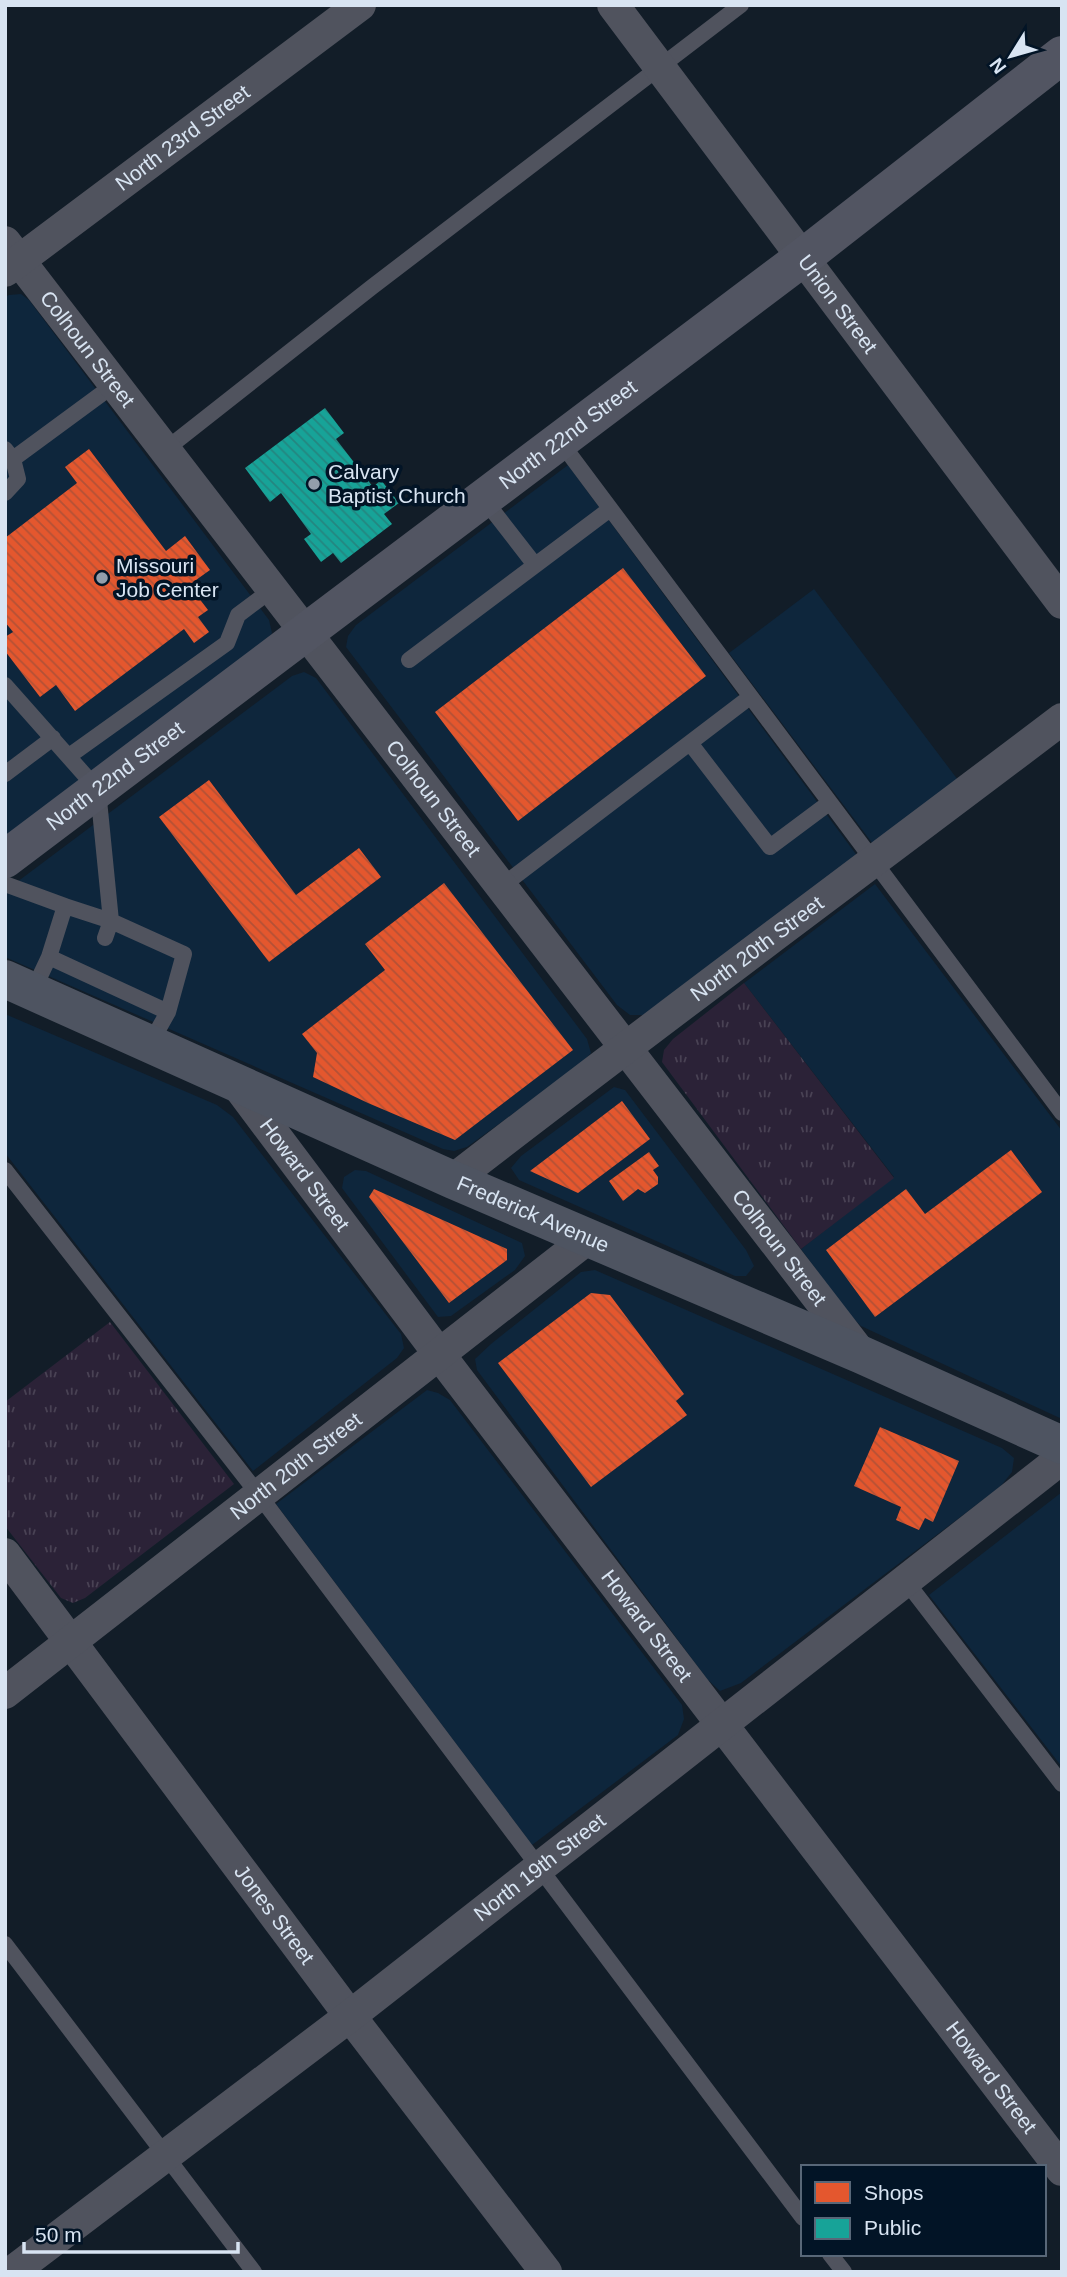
<svg xmlns="http://www.w3.org/2000/svg" width="1067" height="2277" font-family="Helvetica,sans-serif">
	<defs>
		<pattern id="grass-tufts" width="24" height="20" patternUnits="userSpaceOnUse" patternTransform="scale(1.75)"><rect width="24" height="20" fill="#2b2237"/><path d="M3 7l-1-3M5 7V3M7 7l1-3M15 17l-1-3M17 17v-4M19 17l1-3" fill="none" stroke="#494254"/></pattern>
		<pattern id="shops-back-hatch" width="6" height="6" patternUnits="userSpaceOnUse" patternTransform="scale(1.75)"><rect width="6" height="6" fill="#e4572e"/><path d="M-1 5l2 2M0 0l6 6M5-1l2 2" fill="none" stroke="#b35136"/></pattern>
		<pattern id="public-back-hatch" width="6" height="6" patternUnits="userSpaceOnUse" patternTransform="scale(1.75)"><rect width="6" height="6" fill="#17a398"/><path d="M-1 5l2 2M0 0l6 6M5-1l2 2" fill="none" stroke="#248680"/></pattern>
	</defs>
	<rect width="100%" height="100%" fill="#121d28"/>
	<path fill="#0e263c" d="M 21,294 L 29,300 L 269,620 L 272,633 L 265,643 L 5,839 L 5,297 L 9,295 Z
		M 568,465 L 858,857 L 643,1015 L 630,1015 L 617,1005 L 346,647 L 348,636 L 356,625 Z
		M 814,589 L 958,780 L 873,844 L 729,653 Z
		M 304,672 L 316,678 L 587,1039 L 591,1053 L 579,1066 L 467,1147 L 454,1151 L 443,1149 L 5,957 L 5,891 L 292,676 Z
		M 875,884 L 1062,1131 L 1062,1419 L 861,1326 L 847,1312 L 801,1249 L 894,1177 L 744,983 Z
		M 5,1014 L 217,1105 L 233,1117 L 401,1334 L 404,1348 L 397,1358 L 253,1471 L 5,1153 Z
		M 614,1087 L 625,1090 L 746,1250 L 754,1266 L 746,1276 L 735,1276 L 519,1180 L 511,1168 L 521,1156 Z
		M 355,1170 L 366,1171 L 522,1243 L 525,1256 L 515,1270 L 451,1316 L 438,1317 L 342,1188 L 344,1177 Z
		M 595,1270 L 1002,1448 L 1014,1458 L 1012,1472 L 1000,1487 L 741,1683 L 720,1691 L 707,1679 L 477,1370 L 475,1359 L 491,1344 L 581,1272 Z
		M 427,1390 L 438,1393 L 450,1400 L 682,1705 L 684,1719 L 678,1735 L 532,1845 L 276,1504 Z
		M 1062,1492 L 1062,1767 L 929,1595 Z"/>
	<path fill="url(#grass-tufts)" d="M 744,983 L 894,1178 L 801,1249 L 662,1062 L 664,1050 L 673,1039 Z
		M 110,1322 L 234,1484 L 85,1598 L 73,1603 L 61,1598 L 5,1526 L 5,1402 Z"/>
	<path fill="url(#shops-back-hatch)" d="M 89,449 L 166,551 L 185,536 L 210,570 L 189,585 L 208,610 L 198,617 L 209,632 L 194,643 L 184,629 L 75,711 L 56,685 L 40,697 L 5,651 L 5,637 L 13,632 L 5,622 L 5,538 L 77,483 L 65,467 Z
		M 623,568 L 706,676 L 518,821 L 435,712 Z
		M 209,780 L 296,895 L 359,848 L 381,877 L 269,962 L 159,817 Z
		M 444,883 L 573,1050 L 455,1140 L 368,1103 L 313,1077 L 317,1053 L 302,1034 L 385,970 L 365,944 Z
		M 622,1101 L 650,1139 L 578,1193 L 530,1171 Z
		M 1011,1150 L 1042,1192 L 875,1317 L 826,1250 L 906,1189 L 925,1214 Z
		M 649,1152 L 659,1166 L 653,1170 L 658,1177 L 658,1184 L 645,1193 L 638,1189 L 623,1201 L 609,1181 Z
		M 374,1189 L 507,1249 L 507,1260 L 449,1303 L 369,1197 Z
		M 591,1293 L 610,1295 L 684,1394 L 676,1401 L 687,1415 L 591,1487 L 498,1363 Z
		M 880,1427 L 959,1461 L 933,1522 L 925,1518 L 919,1530 L 896,1520 L 901,1507 L 854,1486 Z"/>
	<path fill="url(#public-back-hatch)" d="M 325,408 L 344,433 L 336,439 L 373,487 L 381,480 L 399,503 L 384,514 L 392,524 L 341,563 L 333,553 L 321,562 L 304,539 L 311,534 L 281,493 L 270,502 L 245,468 Z"/>
	<g fill="none" stroke-linecap="round" stroke-linejoin="round">
		<path stroke="#50535e" stroke-width="16" d="M 559,440 L 1062,1113
			M 5,449 L 13,459 L 115,384
			M 165,450 L 372,287 L 741,5
			M 5,493 L 18,479 L 13,459
			M 483,498 L 535,565
			M 409,660 L 610,509
			M 5,685 L 98,790 L 111,921 L 105,938
			M 690,743 L 770,847 L 829,803
			M 69,756 L 227,643 L 238,615 L 274,588
			M 5,774 L 53,738
			M 5,884 L 65,906
			M 502,886 L 750,697
			M 49,957 L 168,1012
			M 33,991 L 49,957 L 65,906 L 111,921 L 184,954 L 168,1012 L 150,1044
			M 5,1170 L 259,1495 L 803,2218
			M 905,1580 L 1062,1784
			M 5,1944 L 254,2272
			M 830,2254 L 844,2272"/>
		<g stroke="#50535e" stroke-width="32">
			<path id="s1" d="M 613,5 L 1062,603"/>
			<path id="s2" d="M 5,242 L 862,1355"/>
			<path id="s3" d="M 5,271 L 360,5"/>
			<path id="s4" d="M 235,1082 L 439,1354 L 1062,2170"/>
			<path id="s5" d="M 453,1180 C 654,1024 859,873 1062,719"/>
			<path id="s6" d="M 5,1554 L 350,2016 L 546,2272"/>
			<path id="s7" d="M 5,1693 L 587,1239"/>
			<path id="s8" d="M 12,2272 L 350,2016 L 1062,1458"/>
		</g>
		<path stroke="#525562" stroke-width="38" id="s9" d="M 5,859 L 801,259 L 1062,55"/>
		<path stroke="#4e5461" stroke-width="38" id="s10" d="M 5,979 L 453,1180 L 862,1355 L 1062,1445"/>
	</g>
	<g fill="#939eab" stroke="#021426" stroke-width="2.5">
		<circle cx="314" cy="484" r="7"/>
		<circle cx="102" cy="578" r="7"/>
	</g>
	<g text-anchor="middle" stroke-width="7" stroke-linejoin="round" paint-order="stroke">
		<g font-size="21" fill="#d8e4f2" stroke="#021426">
			<text dy="7" stroke="none"><textPath href="#s3" startOffset="222">North 23rd Street</textPath></text>
			<text dy="7" stroke="none"><textPath href="#s1" startOffset="374">Union Street</textPath></text>
			<text dy="7" stroke="none"><textPath href="#s2" startOffset="135">Colhoun Street</textPath></text>
			<text dy="7" stroke="none"><textPath href="#s9" startOffset="705">North 22nd Street</textPath></text>
			<text dy="7" stroke="none"><textPath href="#s9" startOffset="138">North 22nd Street</textPath></text>
			<text dy="7" stroke="none"><textPath href="#s2" startOffset="702">Colhoun Street</textPath></text>
			<text dy="7" stroke="none"><textPath href="#s5" startOffset="382">North 20th Street</textPath></text>
			<text dy="7" stroke="none"><textPath href="#s4" startOffset="116">Howard Street</textPath></text>
			<text dy="7" stroke="none"><textPath href="#s10" startOffset="578">Frederick Avenue</textPath></text>
			<text dy="7" stroke="none"><textPath href="#s2" startOffset="1269">Colhoun Street</textPath></text>
			<text dy="7" stroke="none"><textPath href="#s7" startOffset="369">North 20th Street</textPath></text>
			<text dy="7" stroke="none"><textPath href="#s4" startOffset="682">Howard Street</textPath></text>
			<text dy="7" stroke="none"><textPath href="#s8" startOffset="665">North 19th Street</textPath></text>
			<text dy="7" stroke="none"><textPath href="#s6" startOffset="450">Jones Street</textPath></text>
			<text dy="7" stroke="none"><textPath href="#s4" startOffset="1250">Howard Street</textPath></text>
		</g>
		<g font-size="21" fill="#d8e4f2" stroke="#021426" text-anchor="start">
			<text x="328" y="479">Calvary<tspan x="328" dy="24">Baptist Church</tspan></text>
			<text x="116" y="573">Missouri<tspan x="116" dy="24">Job Center</tspan></text>
		</g>
	</g>
	<rect width="1067" height="2277" fill="none" stroke="#d8e4f2" stroke-width="14"/>
	<rect x="801" y="2165" width="245" height="91" fill="#021426" stroke="#586778" stroke-width="2"/>
	<rect x="815" y="2182" width="35" height="21" fill="#e4572e" stroke="#586778" stroke-width="2"/>
	<text x="864" y="2200" font-size="21" fill="#d8e4f2">Shops</text>
	<rect x="815" y="2218" width="35" height="21" fill="#17a398" stroke="#586778" stroke-width="2"/>
	<text x="864" y="2235" font-size="21" fill="#d8e4f2">Public</text>
	<g transform="translate(1011 56) rotate(233)" stroke="#021426" stroke-width="5" paint-order="stroke">
	<path d="M0-5L12 26L0 18L-12 26Z" fill="#d8e4f2"/>
	<text y="-10" font-size="19" font-weight="bold" text-anchor="middle" fill="#d8e4f2">N</text>
	</g>
	<path d="M24 2242v10h214v-10" fill="none" stroke="#d8e4f2" stroke-width="3.5"/>
	<text x="35" y="2242" font-size="21" fill="#d8e4f2" stroke="#021426" stroke-width="5" paint-order="stroke">50 m</text>
</svg>
